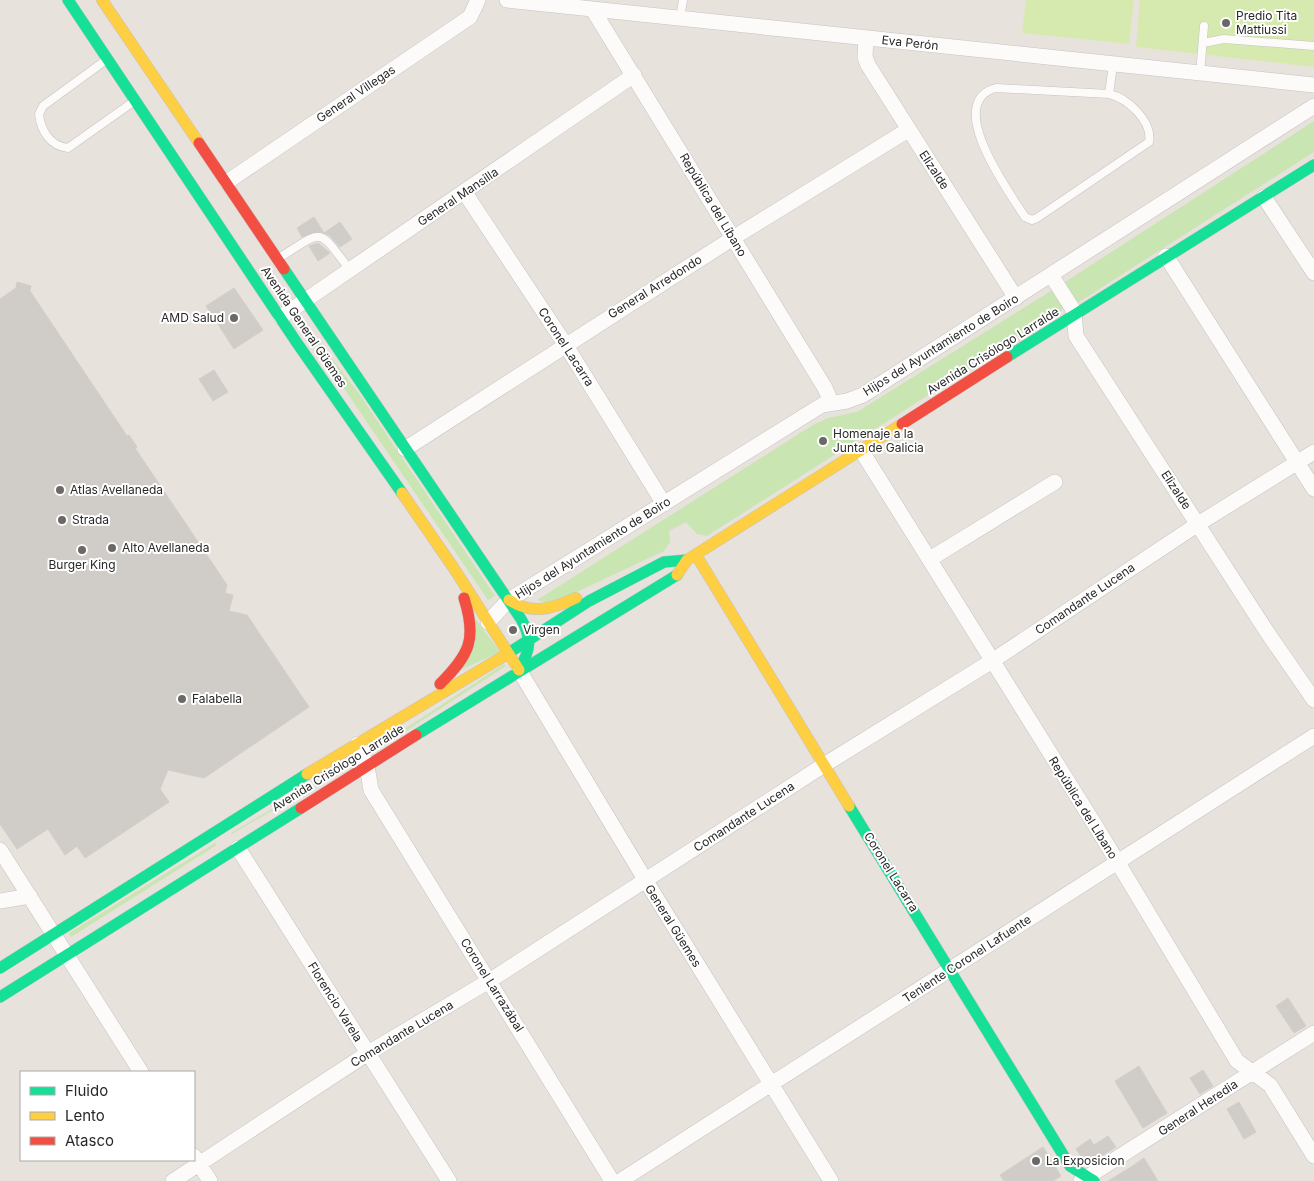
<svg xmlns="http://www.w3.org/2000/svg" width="1314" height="1181" font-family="Inter,sans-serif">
	<rect width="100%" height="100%" fill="#e8e2dc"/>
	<path fill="#c9e5b2" d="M 1314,121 L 1314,152 L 1079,302 L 1075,300 L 1065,282 Z
		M 1054,289 L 1064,305 L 1062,310 L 707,536 L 697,534 L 686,522 L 669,531 L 670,542 L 664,551 L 551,604 L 537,600 L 813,425 L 828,418 L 857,412 Z
		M 315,337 L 358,392 L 495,596 L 488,600 L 311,340 Z
		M 475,618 L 500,652 L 458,671 Z
		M 504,664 L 506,666 L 378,749 L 377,747 Z
		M 345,766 L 346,768 L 232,834 L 231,833 Z
		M 215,843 L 217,845 L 71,937 L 69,933 Z"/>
	<path fill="#d6eaaf" d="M 1026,0 L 1134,0 L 1129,44 L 1022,33 Z
		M 1140,0 L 1314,0 L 1314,67 L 1136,47 Z"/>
	<path fill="#d0ccc7" stroke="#d3cec9" d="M 314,217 L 324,233 L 340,222 L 352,239 L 340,247 L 329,235 L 321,232 L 302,237 L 297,228 Z
		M 318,243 L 330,253 L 318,261 L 309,246 Z
		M 17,282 L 31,286 L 30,291 L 127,436 L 129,435 L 137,447 L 135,448 L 227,585 L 225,593 L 233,595 L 229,611 L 247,615 L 309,707 L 204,778 L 168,770 L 160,789 L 169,802 L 85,858 L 77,846 L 65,855 L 48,829 L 17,849 L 0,824 L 0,299 L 16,288 Z
		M 234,288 L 263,330 L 234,349 L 206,306 Z
		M 214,370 L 228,392 L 213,401 L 199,379 Z
		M 1288,998 L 1306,1026 L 1294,1033 L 1276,1006 Z
		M 1139,1066 L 1167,1113 L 1143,1128 L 1115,1081 Z
		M 1203,1070 L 1213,1086 L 1200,1094 L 1190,1078 Z
		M 1239,1102 L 1256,1132 L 1244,1139 L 1227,1109 Z
		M 1108,1136 L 1116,1147 L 1093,1162 L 1083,1159 L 1076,1149 L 1090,1139 L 1094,1145 Z
		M 1043,1147 L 1061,1176 L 1053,1181 L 1004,1181 L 1000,1175 Z
		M 1144,1158 L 1158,1181 L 1108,1181 L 1131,1167 Z"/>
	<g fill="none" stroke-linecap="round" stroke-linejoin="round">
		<defs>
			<path id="lane" d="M 680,18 L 683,0
				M 1203,43 L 1224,39 L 1314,46
				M 106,60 L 43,106 L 39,114 C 41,131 50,146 68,148 L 133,102
				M 1200,74 L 1204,26
				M 1109,94 C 1127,98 1153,121 1149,142 L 1037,218 L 1032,220 L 1025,217 C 1009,192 943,102 996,88 L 1109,94 L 1113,65
				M 279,258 C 324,230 317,226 349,269"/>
			<path id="street" d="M 507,0 L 1314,85
				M 593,10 L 825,388 L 831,402
				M 866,38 L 865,57 L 868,65 L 1016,298
				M 227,182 L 470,17 L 478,0
				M 465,193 L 565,344 L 664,504
				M 1264,197 L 1314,273
				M 1166,256 L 1314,489
				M 1051,275 L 1074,311 L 1076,336 L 1267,632 L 1314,700
				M 281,317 L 634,75
				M 405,449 L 733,238 L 908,130
				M 861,450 L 1100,833 L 1237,1061 L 1270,1085 L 1314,1156
				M 930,559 L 1055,482
				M 488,622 L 509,600 L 822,405 L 847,401 L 863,395 L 1314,106
				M 519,670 L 646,881 L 831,1181
				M 358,744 L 367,766 L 371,790 L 612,1181
				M 238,848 L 449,1181
				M 0,850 L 141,1072
				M 0,901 L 30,896
				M 194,1156 L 210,1181
				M 173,1181 L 368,1053 L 489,981 L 824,765 L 992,661 L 1198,524 L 1314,452
				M 620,1181 L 1314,736
				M 1081,1181 L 1314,1033"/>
			<path id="fast" d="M 68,0 L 297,343 L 402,493
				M 284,269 L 521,619 C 532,638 531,650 519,669
				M 1007,357 L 1314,165
				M 504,656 L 589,601 L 664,562 L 687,560
				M 416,735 L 677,575
				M 849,806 L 1070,1166 L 1094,1181
				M 0,968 L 307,774
				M 0,997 L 301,808"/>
			<path id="slow" d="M 102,0 L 199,143
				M 402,493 L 453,567 L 519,670
				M 696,555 L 849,806
				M 677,575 L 687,560 L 902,424
				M 509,600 C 532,615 552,609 576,598
				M 307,774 L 504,656"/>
			<path id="jam" d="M 199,143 L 284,269
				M 902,424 L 1007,357
				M 440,684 C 470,654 477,639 464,598
				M 301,808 L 416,735"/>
		</defs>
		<use href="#lane" stroke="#c5c2c3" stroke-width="9"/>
		<use href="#street" stroke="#c5c2c3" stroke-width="16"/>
		<use href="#fast" stroke="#c5c2c3" stroke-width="12"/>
		<use href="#slow" stroke="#c5c2c3" stroke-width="12"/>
		<use href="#jam" stroke="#c5c2c3" stroke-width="12"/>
		<use href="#lane" stroke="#fcfbfa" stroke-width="8"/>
		<use href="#street" stroke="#fcfbfa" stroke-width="15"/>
		<use href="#fast" stroke="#16e098" stroke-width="11"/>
		<use href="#slow" stroke="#ffcf43" stroke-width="11"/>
		<use href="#jam" stroke="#f24e42" stroke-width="11"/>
	</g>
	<g fill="#6b6967" stroke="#fff" stroke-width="2">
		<circle cx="1226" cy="23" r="5"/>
		<circle cx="234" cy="318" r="5"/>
		<circle cx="823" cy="441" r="5"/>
		<circle cx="60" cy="490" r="5"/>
		<circle cx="62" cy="520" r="5"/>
		<circle cx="112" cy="548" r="5"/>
		<circle cx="82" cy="550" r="5"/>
		<circle cx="513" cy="630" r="5"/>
		<circle cx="182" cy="699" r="5"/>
		<circle cx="1036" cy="1161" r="5"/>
	</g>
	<g text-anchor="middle" stroke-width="4" stroke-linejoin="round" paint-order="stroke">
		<g font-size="12" fill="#282828" stroke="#fff" text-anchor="start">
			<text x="1236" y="20">Predio Tita<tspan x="1236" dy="14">Mattiussi</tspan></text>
			<text x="224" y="322" text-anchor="end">AMD Salud</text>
			<text x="833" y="438">Homenaje a la<tspan x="833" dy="14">Junta de Galicia</tspan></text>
			<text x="70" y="494">Atlas Avellaneda</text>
			<text x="72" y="524">Strada</text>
			<text x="122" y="552">Alto Avellaneda</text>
			<text x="82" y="569" text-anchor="middle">Burger King</text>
			<text x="523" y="634">Virgen</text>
			<text x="192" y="703">Falabella</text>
			<text x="1046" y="1165">La Exposicion</text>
		</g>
		<g font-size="12" fill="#282828" stroke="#fff">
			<text transform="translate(910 43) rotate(6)" y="4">Eva Perón</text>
			<text transform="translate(356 94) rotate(-34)" y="4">General Villegas</text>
			<text transform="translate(934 170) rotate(57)" y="4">Elizalde</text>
			<text transform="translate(458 197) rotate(-34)" y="4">General Mansilla</text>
			<text transform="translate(713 205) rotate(59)" y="4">República del Líbano</text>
			<text transform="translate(655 287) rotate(-32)" y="4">General Arredondo</text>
			<text transform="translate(304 327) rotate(56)" y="4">Avenida General Güemes</text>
			<text transform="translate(941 345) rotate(-32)" y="4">Hijos del Ayuntamiento de Boiro</text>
			<text transform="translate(566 347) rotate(57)" y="4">Coronel Lacarra</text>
			<text transform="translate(993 351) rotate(-32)" y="4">Avenida Crisólogo Larralde</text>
			<text transform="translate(1176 490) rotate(57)" y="4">Elizalde</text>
			<text transform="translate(593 548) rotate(-32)" y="4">Hijos del Ayuntamiento de Boiro</text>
			<text transform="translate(1085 599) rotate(-34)" y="4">Comandante Lucena</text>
			<text transform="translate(338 768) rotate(-32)" y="4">Avenida Crisólogo Larralde</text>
			<text transform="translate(1083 808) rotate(58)" y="4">República del Líbano</text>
			<text transform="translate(744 817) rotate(-33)" y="4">Comandante Lucena</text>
			<text transform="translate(891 872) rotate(58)" y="4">Coronel Lacarra</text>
			<text transform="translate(673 926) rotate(58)" y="4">General Güemes</text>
			<text transform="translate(967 959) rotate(-33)" y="4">Teniente Coronel Lafuente</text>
			<text transform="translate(492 985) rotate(58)" y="4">Coronel Larrazábal</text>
			<text transform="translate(335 1002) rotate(58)" y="4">Florencio Varela</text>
			<text transform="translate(402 1034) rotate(-31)" y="4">Comandante Lucena</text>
			<text transform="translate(1198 1108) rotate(-33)" y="4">General Heredia</text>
		</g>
	</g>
	<rect x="20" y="1071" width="175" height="90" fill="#ffffff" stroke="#a9a9a9"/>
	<rect x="30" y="1087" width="25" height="8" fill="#16e098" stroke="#a9a9a9"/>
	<text x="65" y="1096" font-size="15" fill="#282828">Fluido</text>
	<rect x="30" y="1112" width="25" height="8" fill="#ffcf43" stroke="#a9a9a9"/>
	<text x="65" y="1121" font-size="15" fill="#282828">Lento</text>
	<rect x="30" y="1137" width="25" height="8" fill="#f24e42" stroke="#a9a9a9"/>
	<text x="65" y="1146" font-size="15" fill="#282828">Atasco</text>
</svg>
